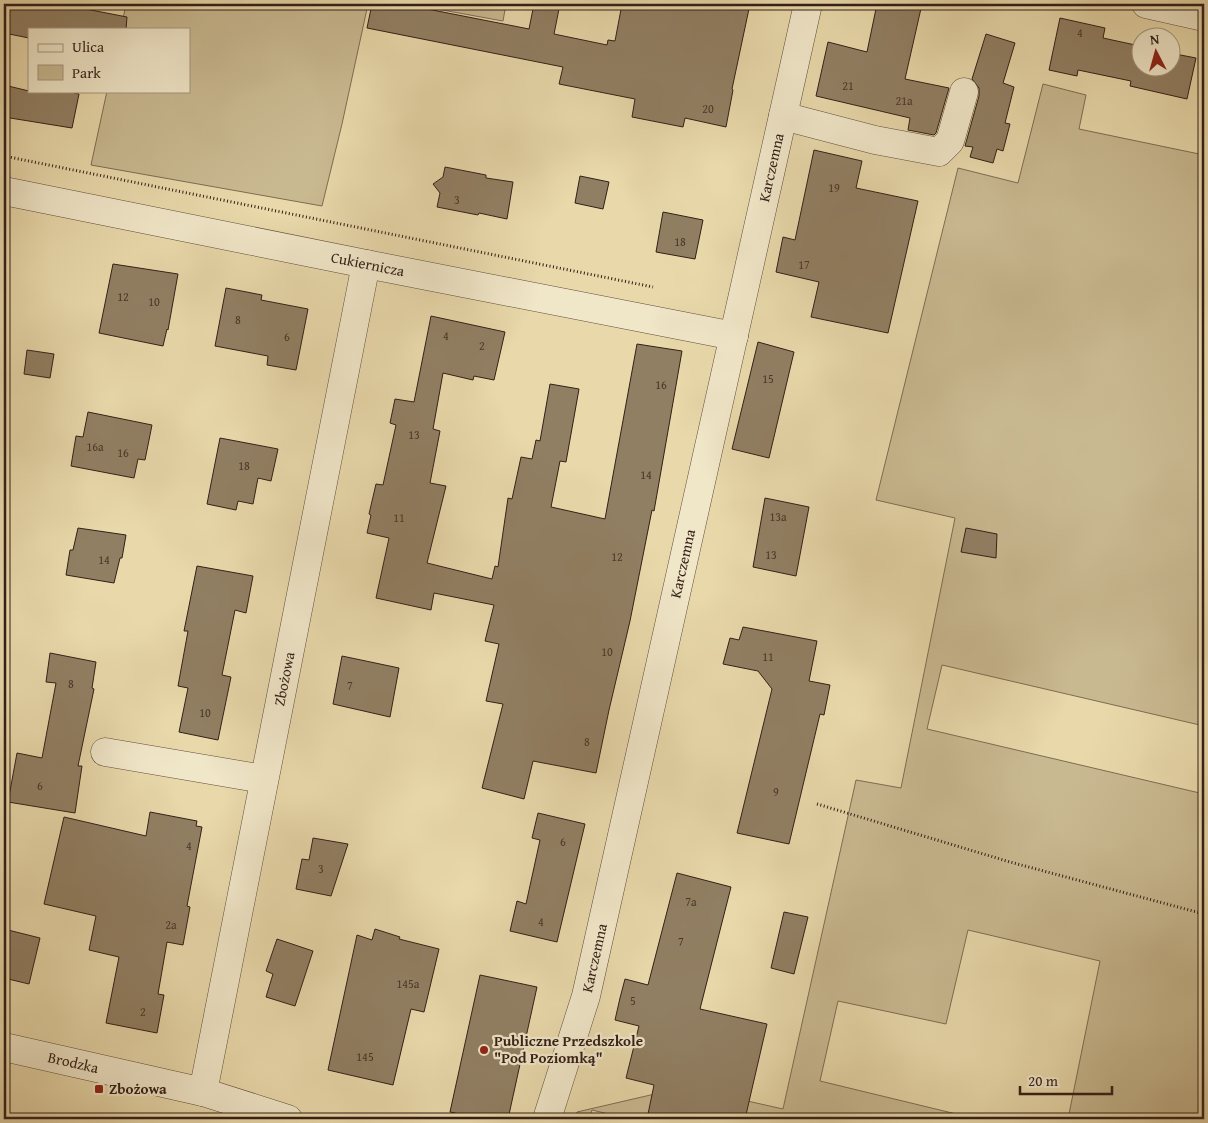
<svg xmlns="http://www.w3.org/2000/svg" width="1208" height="1123" font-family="'Gentium Book Plus',serif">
	<rect width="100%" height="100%" fill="#e8d8aa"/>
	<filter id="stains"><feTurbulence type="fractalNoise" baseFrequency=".004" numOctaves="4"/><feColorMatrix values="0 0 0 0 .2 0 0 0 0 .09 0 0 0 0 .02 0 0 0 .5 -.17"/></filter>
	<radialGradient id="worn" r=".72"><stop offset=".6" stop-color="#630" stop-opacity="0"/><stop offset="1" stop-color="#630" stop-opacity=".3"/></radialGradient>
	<path fill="#c9b991" stroke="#7e6c54" d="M 126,4 L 368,4 L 342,124 L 322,206 L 91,165 L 107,91 L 189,91 L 189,29 L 121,29 Z
		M 409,4 L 506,4 L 503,21 Z
		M 1043,84 L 1086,95 L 1079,129 L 1204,155 L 1204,726 L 942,665 L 927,729 L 1204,794 L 1204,1119 L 1068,1119 L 1100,961 L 968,930 L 946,1024 L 838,1001 L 820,1081 L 977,1119 L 741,1119 L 678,1105 L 649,1111 L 647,1119 L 629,1119 L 592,1110 L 589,1119 L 576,1119 L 577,1112 L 685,1087 L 783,1109 L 856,780 L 901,788 L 955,518 L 876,500 L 958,168 L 1018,183 Z"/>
	<path fill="#917f63" stroke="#331f17" d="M 4,4 L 60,4 L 127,17 L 126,29 L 29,29 L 29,38 L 4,33 Z
		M 372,4 L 402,4 L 529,29 L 534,4 L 560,4 L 554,34 L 607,45 L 608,40 L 615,41 L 622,4 L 750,4 L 732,89 L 733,90 L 726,127 L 685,118 L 683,127 L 632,117 L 635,99 L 559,84 L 563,67 L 367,28 Z
		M 877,4 L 922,4 L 905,79 L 949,88 L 936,133 L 934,135 L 908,130 L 910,118 L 816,96 L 828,42 L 867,52 Z
		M 1060,18 L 1105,28 L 1103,38 L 1140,46 L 1140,68 L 1170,68 L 1170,53 L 1196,58 L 1187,99 L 1130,86 L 1131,81 L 1078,70 L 1077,76 L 1049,70 Z
		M 986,34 L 1015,43 L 1003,83 L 1014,87 L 1005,123 L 1010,124 L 1003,151 L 997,149 L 993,163 L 970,157 L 973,147 L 965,146 L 979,96 L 979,88 L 972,79 Z
		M 4,85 L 29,91 L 66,91 L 79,94 L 72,128 L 4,117 Z
		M 814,150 L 862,161 L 856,188 L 918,201 L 888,333 L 811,317 L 819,282 L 776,272 L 783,237 L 795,240 Z
		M 445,167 L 486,175 L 486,178 L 513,182 L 507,219 L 479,213 L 478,215 L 437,207 L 440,193 L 433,184 L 443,177 Z
		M 580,176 L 609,182 L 603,209 L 575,203 Z
		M 663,212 L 703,220 L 695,259 L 656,252 Z
		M 113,264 L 178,274 L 168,330 L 167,329 L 163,346 L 99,333 Z
		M 226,288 L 262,295 L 261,300 L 308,309 L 296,370 L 267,365 L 268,356 L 215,346 Z
		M 431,316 L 505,332 L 494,380 L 474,376 L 473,380 L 443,373 L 433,429 L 440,431 L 430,483 L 446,486 L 427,563 L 492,579 L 495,566 L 498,567 L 508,498 L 512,499 L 521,457 L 532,459 L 536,440 L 540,441 L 550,384 L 579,389 L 566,462 L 560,461 L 551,507 L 605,519 L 637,344 L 682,351 L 654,511 L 652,510 L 630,621 L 609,710 L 596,773 L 533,761 L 524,799 L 482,788 L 503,704 L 486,701 L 499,644 L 485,641 L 494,605 L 434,593 L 431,610 L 376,598 L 389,538 L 367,533 L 371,515 L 369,514 L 376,484 L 383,485 L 396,425 L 390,423 L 395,399 L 414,402 Z
		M 758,342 L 794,352 L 769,458 L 732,449 Z
		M 27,350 L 54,354 L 50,378 L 24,374 Z
		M 88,412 L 152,425 L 145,460 L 138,459 L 134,478 L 71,466 L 76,436 L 83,437 Z
		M 220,438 L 278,449 L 271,481 L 258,478 L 253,504 L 238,501 L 236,510 L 207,504 Z
		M 765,498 L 809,507 L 796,576 L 753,567 Z
		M 78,528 L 126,535 L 122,558 L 120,558 L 114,583 L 66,575 L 70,550 L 73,550 Z
		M 966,528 L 997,534 L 996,558 L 961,552 Z
		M 197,566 L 253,576 L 246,613 L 235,610 L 222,675 L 231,677 L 218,740 L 179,732 L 188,688 L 178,686 L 188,631 L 184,631 Z
		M 743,627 L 817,641 L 809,681 L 830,685 L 824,715 L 820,714 L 789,844 L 737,833 L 772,689 L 758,671 L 723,664 L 730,638 L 739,640 Z
		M 50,653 L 96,662 L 92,688 L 94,689 L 78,766 L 82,766 L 75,813 L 8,802 L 17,753 L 42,758 L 56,683 L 46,682 Z
		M 342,656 L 399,668 L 390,717 L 333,704 Z
		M 150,812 L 197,821 L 196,826 L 202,827 L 187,906 L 190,907 L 183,945 L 167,942 L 158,994 L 164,995 L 157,1033 L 106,1023 L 119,957 L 89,950 L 96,916 L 44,904 L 64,817 L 146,836 Z
		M 538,813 L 585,824 L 557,942 L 510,931 L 517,901 L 526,904 L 540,840 L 532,838 Z
		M 313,838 L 348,844 L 331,896 L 296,889 L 302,859 L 309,860 Z
		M 677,873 L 731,887 L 700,1009 L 767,1024 L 745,1119 L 647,1119 L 654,1085 L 626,1078 L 639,1026 L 615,1020 L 620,998 L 625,979 L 648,985 Z
		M 784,912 L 808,917 L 794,974 L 771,968 Z
		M 4,929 L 40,938 L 29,984 L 4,978 Z
		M 375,929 L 400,937 L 399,939 L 439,949 L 424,1012 L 411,1009 L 393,1085 L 328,1070 L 357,935 L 372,940 Z
		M 277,939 L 313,951 L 295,1006 L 266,997 L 273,974 L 266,971 Z
		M 480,975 L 537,987 L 508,1119 L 483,1119 L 450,1112 Z"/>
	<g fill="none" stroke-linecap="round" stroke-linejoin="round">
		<defs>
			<g id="minor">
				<path d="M 1146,4 L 1204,17"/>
				<path d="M 783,116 L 875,140 L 939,152 L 950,141 L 964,92"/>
				<path id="s1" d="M 4,191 L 366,264 L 734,336"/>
				<path d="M 105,752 L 263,779"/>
				<path id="s2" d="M 4,1047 L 203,1092 L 288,1119"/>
				<path id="s3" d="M 203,1092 L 366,264"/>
				<path id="s4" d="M 547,1119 L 586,996 L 808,4"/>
			</g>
		</defs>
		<use href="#minor" stroke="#604d3c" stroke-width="29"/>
		<path stroke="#331f17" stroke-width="3" stroke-dasharray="1 2.5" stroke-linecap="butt" d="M 4,156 L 653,287
			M 817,804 L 1010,862 L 1204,914"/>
		<use href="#minor" stroke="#f0e6c8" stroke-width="28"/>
	</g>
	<g fill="#8f2418" stroke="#f0e6c8" stroke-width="2">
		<circle cx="484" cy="1050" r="5"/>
		<rect x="94" y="1084" width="10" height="10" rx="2.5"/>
	</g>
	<g text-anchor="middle" stroke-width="4.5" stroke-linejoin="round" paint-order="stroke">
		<g font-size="12" fill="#4a372a">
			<text x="1080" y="37">4</text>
			<text x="848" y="90">21</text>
			<text x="904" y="105">21a</text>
			<text x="708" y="113">20</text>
			<text x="834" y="192">19</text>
			<text x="457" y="204">3</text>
			<text x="680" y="246">18</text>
			<text x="804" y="269">17</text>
			<text x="123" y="301">12</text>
			<text x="154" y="306">10</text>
			<text x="238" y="324">8</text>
			<text x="446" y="340">4</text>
			<text x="287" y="341">6</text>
			<text x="482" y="350">2</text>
			<text x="768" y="383">15</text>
			<text x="661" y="389">16</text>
			<text x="414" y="439">13</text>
			<text x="95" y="451">16a</text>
			<text x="123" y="457">16</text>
			<text x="244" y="470">18</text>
			<text x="646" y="479">14</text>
			<text x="778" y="521">13a</text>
			<text x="399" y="522">11</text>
			<text x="771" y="559">13</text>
			<text x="617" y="561">12</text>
			<text x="104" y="564">14</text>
			<text x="607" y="656">10</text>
			<text x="768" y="661">11</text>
			<text x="71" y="688">8</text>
			<text x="350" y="690">7</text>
			<text x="205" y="717">10</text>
			<text x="587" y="746">8</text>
			<text x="40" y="790">6</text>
			<text x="776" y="796">9</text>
			<text x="563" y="846">6</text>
			<text x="189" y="850">4</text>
			<text x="321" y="873">3</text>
			<text x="691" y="906">7a</text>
			<text x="541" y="926">4</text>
			<text x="171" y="929">2a</text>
			<text x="681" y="946">7</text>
			<text x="408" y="988">145a</text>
			<text x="633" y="1005">5</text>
			<text x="143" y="1016">2</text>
			<text x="365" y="1061">145</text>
		</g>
		<g font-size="15" fill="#331f17" stroke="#f0e6c8">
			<text dy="5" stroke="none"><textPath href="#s4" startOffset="978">Karczemna</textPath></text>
			<text dy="5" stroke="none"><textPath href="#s1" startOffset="371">Cukiernicza</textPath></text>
			<text dy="5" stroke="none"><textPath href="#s4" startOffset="572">Karczemna</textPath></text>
			<text dy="5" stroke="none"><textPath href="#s3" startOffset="421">Zbożowa</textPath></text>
			<text dy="5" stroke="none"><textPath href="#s4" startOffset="168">Karczemna</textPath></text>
			<text dy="5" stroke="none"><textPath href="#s2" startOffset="71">Brodzka</textPath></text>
		</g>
		<g font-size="15" font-weight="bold" fill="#331f17" stroke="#f0e6c8" text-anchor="start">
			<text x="494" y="1046">Publiczne Przedszkole<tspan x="494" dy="17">"Pod Poziomką"</tspan></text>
			<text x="109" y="1094">Zbożowa</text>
		</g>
	</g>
	<rect width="1208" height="1123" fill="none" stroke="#e8d8aa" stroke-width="20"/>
	<rect x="5" y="5" width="1198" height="1113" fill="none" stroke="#331f17" stroke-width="2.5"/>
	<rect x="10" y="10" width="1188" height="1103" fill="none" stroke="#331f17"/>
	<rect x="28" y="28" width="162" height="65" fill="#f0e6c8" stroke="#a49681"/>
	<rect x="38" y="44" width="25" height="8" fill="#f0e6c8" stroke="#a49681"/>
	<text x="72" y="52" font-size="15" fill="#331f17">Ulica</text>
	<rect x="38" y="65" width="25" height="15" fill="#c9b991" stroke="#a49681"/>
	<text x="72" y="78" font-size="15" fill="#331f17">Park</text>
	<g transform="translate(1156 52) rotate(354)"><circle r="24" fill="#f0e6c8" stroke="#a49681"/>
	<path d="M0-4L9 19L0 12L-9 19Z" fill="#8f2418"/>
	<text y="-8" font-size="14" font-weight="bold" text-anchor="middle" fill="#331f17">N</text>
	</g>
	<path d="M1020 1086v8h92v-8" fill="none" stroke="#331f17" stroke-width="2.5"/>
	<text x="1028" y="1086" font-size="15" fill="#331f17" stroke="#f0e6c8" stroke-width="4" paint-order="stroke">20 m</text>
	<rect width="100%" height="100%" filter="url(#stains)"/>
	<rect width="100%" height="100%" fill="url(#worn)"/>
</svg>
